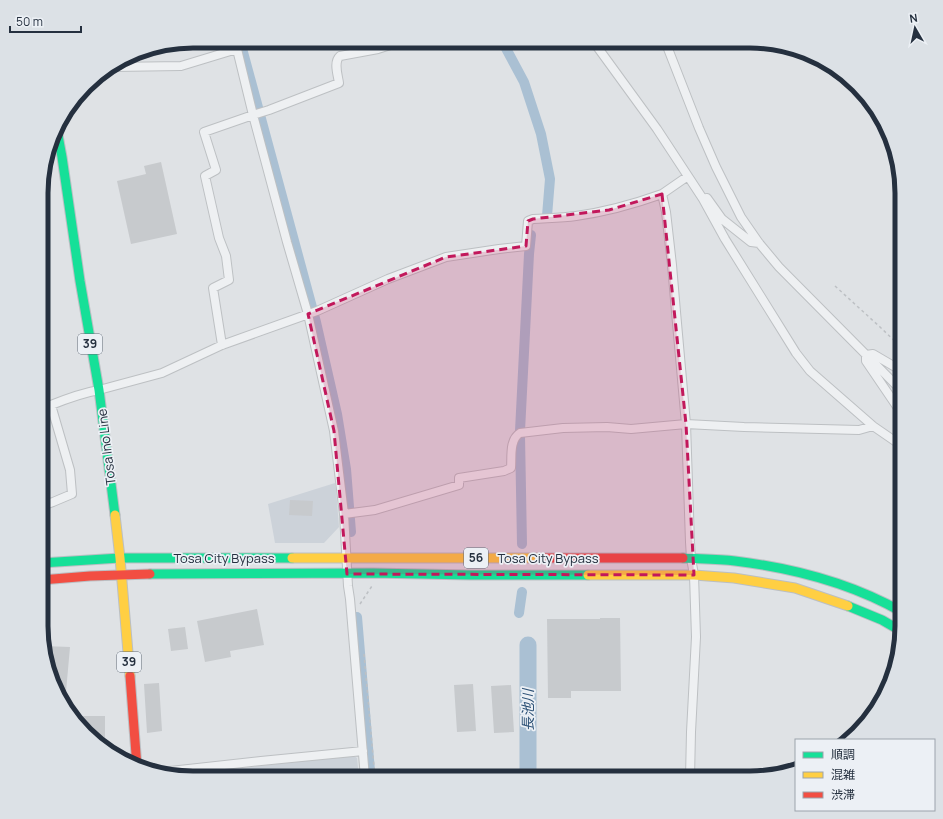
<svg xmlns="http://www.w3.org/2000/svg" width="943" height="819" font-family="Manrope,'Noto Sans JP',sans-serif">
	<rect width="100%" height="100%" fill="#dfe2e5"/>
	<path fill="#ccd2d9" d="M 335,483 L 336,489 L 339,527 L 324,543 L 275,543 L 268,504 Z
		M 354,756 L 357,758 L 359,778 L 193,778 L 175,775 Z"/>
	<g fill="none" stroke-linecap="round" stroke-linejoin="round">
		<path stroke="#aac0d3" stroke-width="10" d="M 240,41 L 316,322 L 337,414 L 346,469 L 351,532
			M 502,41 L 524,82 L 541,134 L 550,179 L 547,216
			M 520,431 L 529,254 L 531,235
			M 520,436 L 522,544
			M 519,613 L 522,592
			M 357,617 L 370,771"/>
		<path stroke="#aac0d3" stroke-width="17" d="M 528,645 L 528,775"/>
	</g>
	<path fill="#c7cacd" d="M 161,162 L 177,234 L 131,244 L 117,181 L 146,174 L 144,166 Z
		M 290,500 L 313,501 L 312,516 L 289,515 Z
		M 257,609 L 264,645 L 230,651 L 231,657 L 205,662 L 197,621 Z
		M 600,618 L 620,618 L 621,691 L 571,691 L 571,698 L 548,698 L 547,619 L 600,619 Z
		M 185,627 L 188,649 L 171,651 L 168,629 Z
		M 43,646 L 70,647 L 65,703 L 53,685 Z
		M 159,683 L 162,731 L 147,733 L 144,684 Z
		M 473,684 L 476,731 L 457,732 L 454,685 Z
		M 511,685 L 514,732 L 494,733 L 491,686 Z
		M 74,716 L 105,716 L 105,747 L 85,733 Z"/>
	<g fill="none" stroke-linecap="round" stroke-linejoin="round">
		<defs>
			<path id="street" d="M 235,41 L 253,115 L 287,242 L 308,314 L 334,431 L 344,514 L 348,586 L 350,599 L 365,778
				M 593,41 L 657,129 L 703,199 L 707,198 L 722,219 L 751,242 L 759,243
				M 665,41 L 699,128 L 716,167 L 741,217 L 759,243 L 779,267 L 902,391
				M 113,67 L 181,66 L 237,49
				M 688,176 L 662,194 L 666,212 L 672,265 L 676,312 L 686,424 L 690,542 L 691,558 L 694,575 L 696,637 L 691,732 L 690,778
				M 703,199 L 725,239 L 796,353 L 810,371 L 873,426 L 902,446
				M 222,345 L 213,288 L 229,280 L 226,256 L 219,238 L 205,176 L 216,170 L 204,132 L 253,115 L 269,110 L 339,83 C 338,75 333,62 340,56 L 378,49 L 403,41
				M 902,371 L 873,354 L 866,355 L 866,361 L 902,414
				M 42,506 L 53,502 L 72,494 L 70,470 L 51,405 C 66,399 82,393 99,390 L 162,373 L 222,345 L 317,311 L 388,279 L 446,257 L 499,249 L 526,246 L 528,221 L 533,219 C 547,218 561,218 576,216 C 605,212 634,204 662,194
				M 344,514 L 375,510 L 459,485 L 459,478 L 504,471 L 511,468 C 512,457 509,440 520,433 L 563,428 L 607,427 L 631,429 L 686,424 L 744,427 L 859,430 L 873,426
				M 161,772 L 261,761 L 363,751"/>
			<path id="fast" d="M 57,130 L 62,157 L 80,281 L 99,390 L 115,515
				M 683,558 C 701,559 718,559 735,561 C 793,568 851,583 902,612
				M 41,563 L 120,558 L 292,558
				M 150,574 L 373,573 L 470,575 L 588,575
				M 848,606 L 882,620 L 901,631"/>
			<path id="slow" d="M 115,515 L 120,558 L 130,676
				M 292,558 L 540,558
				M 588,575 L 694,575 L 734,578 L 795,588 L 848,606"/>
			<path id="jam" d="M 540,558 L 683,558
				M 41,580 L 90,576 L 150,574
				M 130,676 L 137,767"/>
		</defs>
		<use href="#street" stroke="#bdc0c3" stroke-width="10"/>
		<use href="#fast" stroke="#bbbfc3" stroke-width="11"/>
		<use href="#slow" stroke="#bbbfc3" stroke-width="11"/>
		<use href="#jam" stroke="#bbbfc3" stroke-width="11"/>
		<path stroke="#bdc0c4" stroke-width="1.5" stroke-dasharray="3 3" stroke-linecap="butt" d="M 835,286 L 880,327 L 902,348
			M 360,604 L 372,586
			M 364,654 L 375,778"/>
		<use href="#street" stroke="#eef0f2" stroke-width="8"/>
		<use href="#fast" stroke="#16e098" stroke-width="9"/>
		<use href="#slow" stroke="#ffcf43" stroke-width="9"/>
		<use href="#jam" stroke="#f24e42" stroke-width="9"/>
	</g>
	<path fill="#c2185b" fill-opacity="0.2" stroke="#c2185b" stroke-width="3" stroke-dasharray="8 5" stroke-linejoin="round" d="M 662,194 L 686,424 L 694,575 L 347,574 L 334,431 L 308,314 L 446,257 L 526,246 L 528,221 L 533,219 L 609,210 Z"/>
	<g text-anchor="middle" stroke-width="3.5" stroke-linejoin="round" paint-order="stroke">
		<g fill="#ecf0f5" stroke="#616a76" stroke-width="1">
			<rect x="78" y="334" width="24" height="20" rx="3"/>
			<rect x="464" y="548" width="24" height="20" rx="3"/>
			<rect x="117" y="652" width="24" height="20" rx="3"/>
		</g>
		<g font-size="12" font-weight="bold" fill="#25303f">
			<text x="90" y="348">39</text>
			<text x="476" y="562">56</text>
			<text x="129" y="666">39</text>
		</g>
		<g font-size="13" fill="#25303f" stroke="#ecf0f5">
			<text transform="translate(106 447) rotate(-97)" y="5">Tosa Ino Line</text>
			<text x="224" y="563">Tosa City Bypass</text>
			<text x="548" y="563">Tosa City Bypass</text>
		</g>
		<g font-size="14" font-style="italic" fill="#2c5176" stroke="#ecf0f5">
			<text transform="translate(528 710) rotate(-90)" y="5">長池川</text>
		</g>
	</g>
	<path d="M0 0H943V819H0ZM193 48H750A145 145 0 0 1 895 193V626A145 145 0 0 1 750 771H193A145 145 0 0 1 48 626V193A145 145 0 0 1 193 48Z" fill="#dce1e6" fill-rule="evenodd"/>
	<path fill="none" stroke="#25303f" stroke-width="5" d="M193 48H750A145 145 0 0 1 895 193V626A145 145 0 0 1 750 771H193A145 145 0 0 1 48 626V193A145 145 0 0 1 193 48Z"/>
	<rect x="795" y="739" width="140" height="72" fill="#ecf0f5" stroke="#9ca3ac"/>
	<rect x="803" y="752" width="20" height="6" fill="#16e098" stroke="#9ca3ac"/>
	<text x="831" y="759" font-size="12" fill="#25303f">順調</text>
	<rect x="803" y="772" width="20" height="6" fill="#ffcf43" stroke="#9ca3ac"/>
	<text x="831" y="779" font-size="12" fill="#25303f">混雑</text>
	<rect x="803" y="792" width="20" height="6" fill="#f24e42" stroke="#9ca3ac"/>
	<text x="831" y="799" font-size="12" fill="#25303f">渋滞</text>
	<g transform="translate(915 28) rotate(351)" stroke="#ecf0f5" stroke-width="3" paint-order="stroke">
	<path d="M0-3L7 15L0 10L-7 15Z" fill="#25303f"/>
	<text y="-6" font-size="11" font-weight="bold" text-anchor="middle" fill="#25303f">N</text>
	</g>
	<path d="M10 26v6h71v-6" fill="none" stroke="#25303f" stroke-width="2"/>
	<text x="16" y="26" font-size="12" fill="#25303f" stroke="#ecf0f5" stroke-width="3" paint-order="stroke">50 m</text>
</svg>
